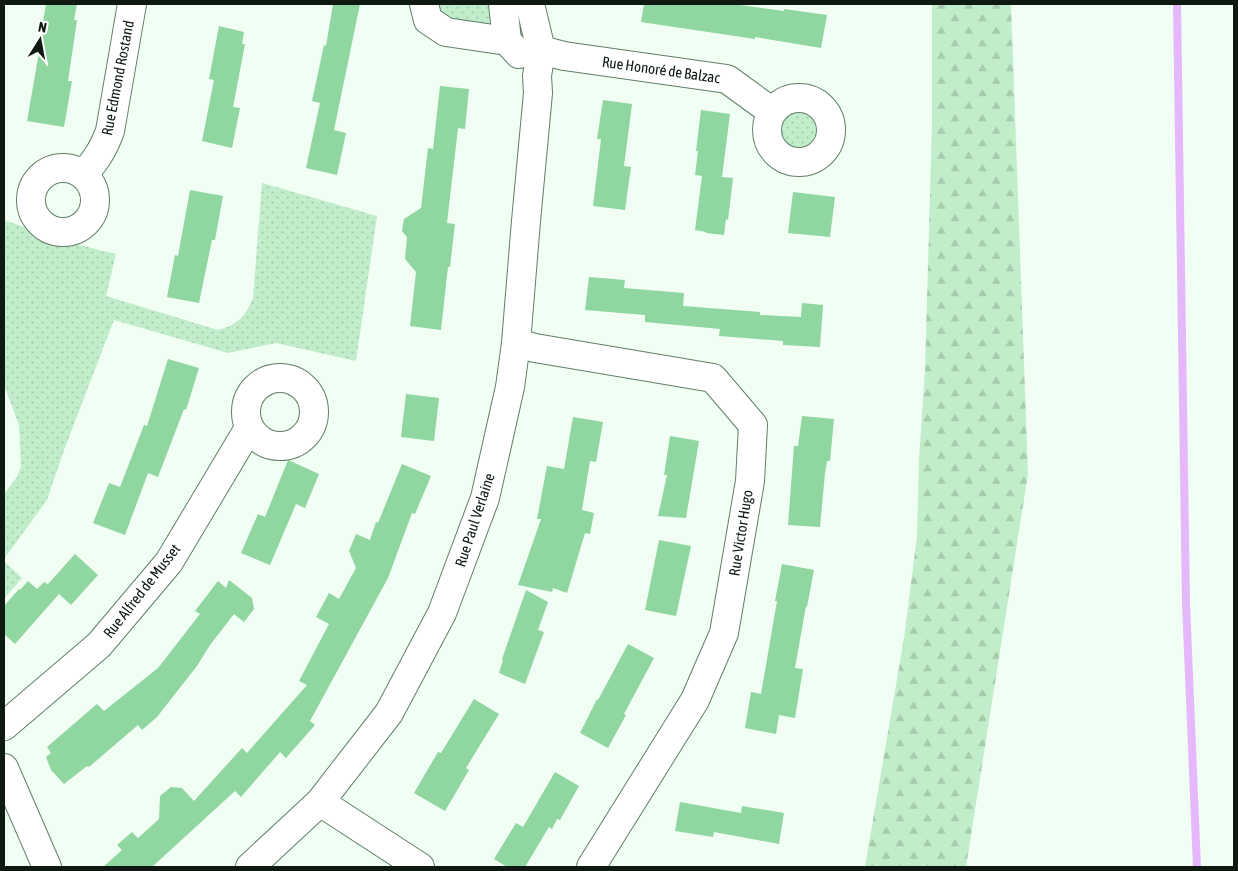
<svg xmlns="http://www.w3.org/2000/svg" width="1238" height="871" font-family="'Asap Condensed',sans-serif">
	<defs>
		<pattern id="grass-dots" width="8" height="8" patternUnits="userSpaceOnUse" patternTransform="scale(1.25)"><rect width="8" height="8" fill="#c2edcb"/><path d="M2 2h.1M6 6h.1" fill="none" stroke="#a6cbad" stroke-width="1.8" stroke-linecap="round"/></pattern>
		<pattern id="forest-firs" width="22" height="20" patternUnits="userSpaceOnUse" patternTransform="scale(1.25)"><rect width="22" height="20" fill="#c2edcb"/><path d="M5 1l3.5 6h-7zM16 11l3.5 6h-7z" fill="#a6cbad"/></pattern>
	</defs>
	<rect width="100%" height="100%" fill="#f1fef3"/>
	<path fill="url(#grass-dots)" d="M 437,4 L 496,4 L 495,26 L 452,19 L 441,14 Z
		M778 129a19 19 0 1 1 38 0a19 19 0 1 1-38 0Z
		M 262,183 L 377,216 L 356,361 L 276,343 L 228,353 L 114,320 L 64,450 L 47,500 L 4,559 L 4,494 L 17,477 L 21,467 L 19,425 L 4,385 L 4,220 L 63,241 L 116,254 L 106,296 L 218,330 C 237,325 246,316 253,298 Z
		M 4,561 L 22,578 L 4,599 Z"/>
	<path fill="url(#forest-firs)" d="M 932,4 L 1011,4 L 1028,474 L 966,867 L 865,867 L 904,638 L 917,536 L 919,459 L 925,371 L 932,124 Z"/>
	<g fill="none" stroke-linecap="round" stroke-linejoin="round">
		<path stroke="#e5b8fb" stroke-width="8" d="M 1177,4 L 1186,603 L 1197,867"/>
	</g>
	<path fill="#8fd6a1" d="M 46,4 L 77,4 L 74,20 L 77,20 L 68,81 L 72,81 L 64,127 L 27,121 L 39,52 L 38,52 Z
		M 333,4 L 360,4 L 334,130 L 346,133 L 337,175 L 306,168 L 320,103 L 312,101 L 324,45 L 326,46 Z
		M 644,4 L 733,4 L 784,11 L 784,9 L 827,15 L 821,48 L 755,37 L 755,39 L 641,22 Z
		M 219,26 L 244,32 L 242,44 L 245,44 L 233,107 L 240,108 L 232,148 L 202,141 L 214,80 L 209,79 Z
		M 440,86 L 469,89 L 465,129 L 458,128 L 447,223 L 455,224 L 450,267 L 448,267 L 441,330 L 410,326 L 416,272 L 405,259 L 407,237 L 402,231 L 404,219 L 421,208 L 428,148 L 433,149 Z
		M 603,100 L 632,104 L 624,166 L 631,167 L 625,210 L 593,206 L 601,139 L 597,139 Z
		M 701,110 L 730,114 L 722,177 L 733,178 L 728,220 L 726,219 L 724,235 L 706,233 L 706,232 L 695,230 L 702,176 L 695,175 L 698,151 L 696,151 Z
		M 190,190 L 223,196 L 215,240 L 212,240 L 199,303 L 167,297 L 175,255 L 178,256 Z
		M 793,192 L 835,197 L 830,237 L 788,233 Z
		M 589,277 L 625,280 L 624,288 L 684,293 L 683,306 L 760,312 L 760,315 L 801,317 L 802,303 L 823,305 L 820,347 L 783,345 L 783,341 L 719,336 L 720,329 L 645,322 L 645,315 L 585,310 Z
		M 168,359 L 199,368 L 186,410 L 184,409 L 158,477 L 148,473 L 125,535 L 93,523 L 109,483 L 120,487 L 144,425 L 147,426 Z
		M 406,394 L 439,398 L 434,441 L 401,437 Z
		M 802,416 L 834,419 L 830,461 L 827,461 L 825,473 L 820,527 L 788,525 L 794,446 L 798,446 Z
		M 573,417 L 603,422 L 596,462 L 590,461 L 582,510 L 594,513 L 590,534 L 585,533 L 567,593 L 553,588 L 552,592 L 518,585 L 541,519 L 537,519 L 547,466 L 564,469 Z
		M 670,436 L 699,441 L 686,518 L 658,516 L 667,475 L 664,475 Z
		M 288,460 L 319,474 L 305,508 L 296,504 L 270,565 L 241,553 L 258,514 L 265,517 Z
		M 402,464 L 431,476 L 415,514 L 412,513 L 388,578 L 310,721 L 315,725 L 286,758 L 280,752 L 241,797 L 235,791 L 152,867 L 103,867 L 122,850 L 117,845 L 132,832 L 138,838 L 159,819 L 160,796 L 171,787 L 182,788 L 194,801 L 242,748 L 247,753 L 307,685 L 299,681 L 329,624 L 316,617 L 329,593 L 339,599 L 356,568 L 349,551 L 356,534 L 370,540 L 376,522 L 378,523 Z
		M 659,540 L 691,546 L 676,616 L 645,610 Z
		M 75,554 L 98,575 L 71,605 L 59,594 L 15,644 L 4,634 L 4,606 L 19,589 L 20,590 L 28,581 L 37,589 L 44,582 L 49,585 L 48,584 Z
		M 782,564 L 814,570 L 807,607 L 806,606 L 795,668 L 803,669 L 795,718 L 779,715 L 776,734 L 745,728 L 751,692 L 761,694 L 777,601 L 775,601 Z
		M 229,580 L 252,598 L 254,609 L 244,622 L 234,614 L 210,645 L 197,666 L 157,717 L 142,730 L 138,725 L 89,767 L 87,766 L 64,784 L 51,770 L 46,757 L 51,753 L 47,747 L 97,704 L 104,711 L 158,668 L 200,614 L 195,611 L 218,581 L 226,588 Z
		M 526,590 L 548,602 L 538,630 L 544,632 L 525,684 L 499,673 L 503,660 L 502,659 Z
		M 628,644 L 654,658 L 624,714 L 626,715 L 608,748 L 580,733 L 597,699 L 598,700 Z
		M 474,699 L 499,714 L 466,768 L 469,770 L 445,811 L 414,793 L 438,752 L 441,753 Z
		M 555,772 L 579,786 L 560,820 L 557,819 L 552,829 L 549,827 L 525,867 L 507,867 L 494,859 L 516,823 L 523,827 Z
		M 680,802 L 741,813 L 742,806 L 784,813 L 779,844 L 714,832 L 713,837 L 675,831 Z"/>
	<g fill="none" stroke-linecap="round" stroke-linejoin="round">
		<defs>
			<path id="minor" d="M 424,4 L 428,20 L 446,32 L 507,41
				M 503,4 L 507,41 L 519,54
				M 541,50 L 564,56 L 727,79 L 771,111
				M767 130a32 32 0 1 1 64 0a32 32 0 1 1-64 0Z
				M31 200a32 32 0 1 1 64 0a32 32 0 1 1-64 0Z
				M 83,175 C 96,160 103,150 110,131 L 132,4
				M 516,343 L 535,348 L 713,378 L 753,425 L 750,481 L 724,633 L 695,700 L 591,867
				M246 412a34 34 0 1 1 68 0a34 34 0 1 1-68 0Z
				M 4,726 L 99,645 L 169,562 L 249,428
				M 4,768 L 47,867
				M 320,802 L 420,867
				M 250,867 L 320,802 L 389,713 L 442,613 L 485,498 L 510,387 L 516,343 L 526,221 L 538,93 L 537,76 L 541,50 L 530,4"/>
		</defs>
		<use href="#minor" stroke="#617e68" stroke-width="30"/>
		<use href="#minor" stroke="#fff" stroke-width="28"/>
	</g>
	<g text-anchor="middle" stroke-width="4.5" stroke-linejoin="round" paint-order="stroke">
		<g font-size="15" fill="#0e1a11" stroke="#fff">
			<text transform="translate(661 70) rotate(8)" y="5">Rue Honoré de Balzac</text>
			<text transform="translate(118 78) rotate(-79)" y="5">Rue Edmond Rostand</text>
			<text transform="translate(475 520) rotate(-72)" y="5">Rue Paul Verlaine</text>
			<text transform="translate(741 533) rotate(-81)" y="5">Rue Victor Hugo</text>
			<text transform="translate(142 591) rotate(-52)" y="5">Rue Alfred de Musset</text>
		</g>
	</g>
	<rect width="1238" height="871" fill="none" stroke="#0e1a11" stroke-width="10"/>
	<g transform="translate(40 40) rotate(11)" stroke="#ffffff" stroke-width="4" paint-order="stroke">
	<path d="M0-4L9 19L0 12L-9 19Z" fill="#0e1a11"/>
	<text y="-8" font-size="14" font-weight="bold" text-anchor="middle" fill="#0e1a11">N</text>
	</g>
</svg>
